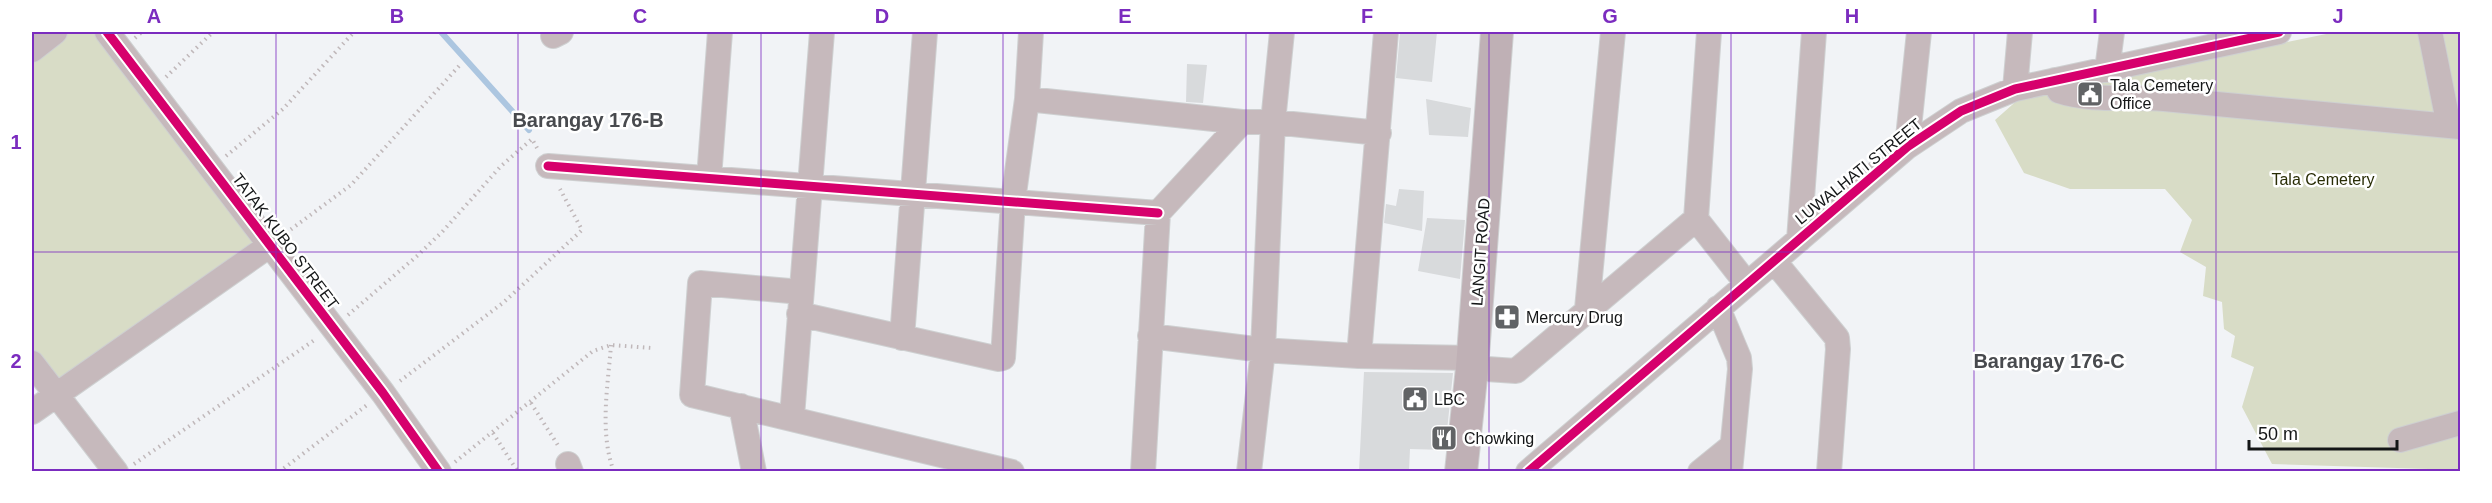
<svg xmlns="http://www.w3.org/2000/svg" width="2492" height="503" font-family="Arial,sans-serif">
	<rect width="100%" height="100%" fill="#f1f3f6"/>
	<path fill="#d8dcc6" d="M 70,32 L 94,32 L 258,246 L 56,386 L 32,355 L 32,62 Z
		M 2336,32 L 2460,32 L 2460,470 L 2272,464 L 2242,407 L 2254,367 L 2231,357 L 2235,336 L 2224,329 L 2222,302 L 2203,296 L 2206,267 L 2180,252 L 2192,220 L 2165,189 L 2070,189 L 2024,173 L 1995,120 L 2021,97 Z"/>
	<g fill="none" stroke-linecap="round" stroke-linejoin="round">
		<path stroke="#acc6e0" stroke-width="6" d="M 441,32 L 529,130"/>
	</g>
	<path fill="#d8dadc" d="M 1400,32 L 1437,32 L 1432,82 L 1396,78 Z
		M 1187,64 L 1207,65 L 1203,103 L 1186,102 Z
		M 1426,99 L 1471,108 L 1468,137 L 1429,135 Z
		M 1399,189 L 1424,191 L 1422,231 L 1384,223 L 1386,204 L 1396,206 Z
		M 1427,218 L 1465,220 L 1460,279 L 1418,271 Z
		M 1364,372 L 1453,373 L 1445,450 L 1410,449 L 1409,471 L 1359,471 Z"/>
	<g fill="none" stroke-linecap="round" stroke-linejoin="round">
		<defs>
			<path id="minor" d="M 107,32 L 383,393 L 439,472
				M 1709,32 L 1696,219 L 1747,284
				M 2430,32 L 2449,126
				M 553,36 L 561,32
				M 32,50 L 55,32
				M 2107,70 L 2112,32
				M 2055,80 L 2059,91 C 2092,102 2129,96 2164,99 C 2263,108 2361,118 2460,127
				M 2015,89 L 2020,32
				M 1027,99 L 1242,122 L 1273,122 L 1379,133
				M 1907,147 L 1919,32
				M 548,166 L 1158,213
				M 709,178 L 720,32
				M 1799,240 L 1814,32
				M 1774,261 L 1837,338 L 1838,349 L 1829,472
				M 801,292 L 700,283 L 692,395 L 1012,472
				M 1718,308 L 1739,358 L 1740,369 L 1730,472
				M 1587,309 L 1613,32
				M 799,314 L 999,359 L 1003,358 L 1013,201 L 1027,99 L 1031,32
				M 1150,336 L 1263,350 L 1359,356 L 1472,358
				M 902,338 L 925,32
				M 1359,356 L 1386,32
				M 32,363 L 116,472
				M 1472,368 L 1516,371 L 1696,219
				M 741,406 L 754,472
				M 32,412 L 270,245
				M 792,417 L 822,32
				M 2400,440 L 2460,423
				M 568,464 L 571,472
				M 1143,472 L 1158,213 L 1242,122
				M 1249,472 L 1263,350 L 1273,122 L 1282,32
				M 1528,472 L 1907,147 L 1961,111 L 2015,89 L 2279,32
				M 1700,472 L 1732,446"/>
			<path id="major" d="M 1461,472 L 1472,368 L 1497,32"/>
		</defs>
		<use href="#minor" stroke="#ced0d1" stroke-width="26"/>
		<use href="#major" stroke="#ced0d1" stroke-width="34"/>
		<path stroke="#c0b8ba" stroke-width="4" stroke-dasharray="1.5 4.5" stroke-linecap="butt" d="M 135,38 L 142,32
			M 166,77 L 213,32
			M 226,156 L 283,109 L 354,32
			M 286,233 L 351,185 L 459,66
			M 348,315 L 417,256 L 443,231 L 501,166 L 532,139 L 537,148
			M 611,345 C 608,386 599,432 614,472
			M 400,381 L 504,302 L 582,230 L 560,189
			M 531,403 L 559,447
			M 493,433 L 518,472
			M 455,462 L 593,351 L 611,345 L 652,348
			M 134,464 L 316,339
			M 279,472 L 367,405"/>
		<use href="#minor" stroke="#c6b9bc" stroke-width="24"/>
		<use href="#major" stroke="#bfb0b5" stroke-width="32"/>
		<defs>
			<path id="cycleway" d="M 107,32 L 383,393 L 439,472
				M 548,166 L 1158,213
				M 1528,472 L 1907,147 L 1961,111 L 2015,89 L 2279,32"/>
		</defs>
		<use href="#cycleway" stroke="#fff" stroke-width="13"/>
		<use href="#cycleway" stroke="#d6006c" stroke-width="9"/>
	</g>
	<path fill="none" stroke="#7b2cbf" stroke-width="1.5" stroke-opacity="0.55" d="M 276,32 L 276,472M 518,32 L 518,472M 761,32 L 761,472M 1003,32 L 1003,472M 1246,32 L 1246,472M 1489,32 L 1489,472M 1731,32 L 1731,472M 1974,32 L 1974,472M 2216,32 L 2216,472M 32,252 L 2460,252"/>
	<defs>
		<symbol id="civic-square" viewBox="-11 -11 22 22"><rect x="-9" y="-9" width="18" height="18" rx="4" fill="#616365" stroke="#fff"/><path d="M-.6-6.5H3V-4.5H.6V-3L4-1V1h2V6H-6V1h2V-1L-.6-3ZM-1.2 2.5V6h2.4V2.5Z" fill="#fff"/></symbol>
		<symbol id="pharmacy-square" viewBox="-11 -11 22 22"><rect x="-9" y="-9" width="18" height="18" rx="4" fill="#616365" stroke="#fff"/><path d="M-2-6h4v4h4v4h-4v4h-4v-4h-4v-4h4Z" fill="#fff"/></symbol>
		<symbol id="restaurant-square" viewBox="-11 -11 22 22"><rect x="-9" y="-9" width="18" height="18" rx="4" fill="#616365" stroke="#fff"/><path d="M-5-6h1v4h1v-4h1v4h1v-4h1v5L-1.5 .5V6h-2V.5L-5-1ZM5-6V6H3V1.5H1.5Q1.5-4 5-6Z" fill="#fff"/></symbol>
	</defs>
	<g fill-rule="evenodd">
		<use href="#civic-square" x="2075" y="79" width="30" height="30"/>
		<use href="#pharmacy-square" x="1492" y="302" width="30" height="30"/>
		<use href="#civic-square" x="1400" y="384" width="30" height="30"/>
		<use href="#restaurant-square" x="1429" y="423" width="30" height="30"/>
	</g>
	<g text-anchor="middle" stroke-width="5" stroke-linejoin="round" paint-order="stroke">
		<g font-size="16" fill="#141617" stroke="#fff" text-anchor="start">
			<text x="2110" y="91">Tala Cemetery<tspan x="2110" dy="18">Office</tspan></text>
			<text x="1526" y="323">Mercury Drug</text>
			<text x="1434" y="405">LBC</text>
			<text x="1464" y="444">Chowking</text>
		</g>
		<g font-size="16" fill="#141617" stroke="#fff">
			<text transform="translate(1858 171) rotate(-39)" y="6">LUWALHATI STREET</text>
			<text transform="translate(286 241) rotate(53)" y="6">TATAK KUBO STREET</text>
			<text transform="translate(1480 252) rotate(-86)" y="6">LANGIT ROAD</text>
		</g>
		<g font-size="16" fill="#292d06" stroke="#fff">
			<text x="2323" y="185">Tala Cemetery</text>
		</g>
		<g font-size="20" font-weight="bold" fill="#484a4e" stroke="#fff">
			<text x="588" y="127">Barangay 176-B</text>
			<text x="2049" y="368">Barangay 176-C</text>
		</g>
	</g>
	<rect width="2492" height="503" fill="none" stroke="#ffffff" stroke-width="66"/>
	<path d="M2249 440v9h148v-9" fill="none" stroke="#141617" stroke-width="3"/>
	<text x="2258" y="440" font-size="18" fill="#141617" stroke="#ffffff" stroke-width="4.5" paint-order="stroke">50 m</text>
	<rect x="33" y="33" width="2426" height="437" fill="none" stroke="#7b2cbf" stroke-width="2"/>
	<g font-size="20" text-anchor="middle" font-weight="bold" fill="#7b2cbf">
		<text x="154" y="23">A</text>
		<text x="397" y="23">B</text>
		<text x="640" y="23">C</text>
		<text x="882" y="23">D</text>
		<text x="1125" y="23">E</text>
		<text x="1367" y="23">F</text>
		<text x="1610" y="23">G</text>
		<text x="1852" y="23">H</text>
		<text x="2095" y="23">I</text>
		<text x="2338" y="23">J</text>
		<text x="16" y="149">1</text>
		<text x="16" y="368">2</text>
	</g>
</svg>
